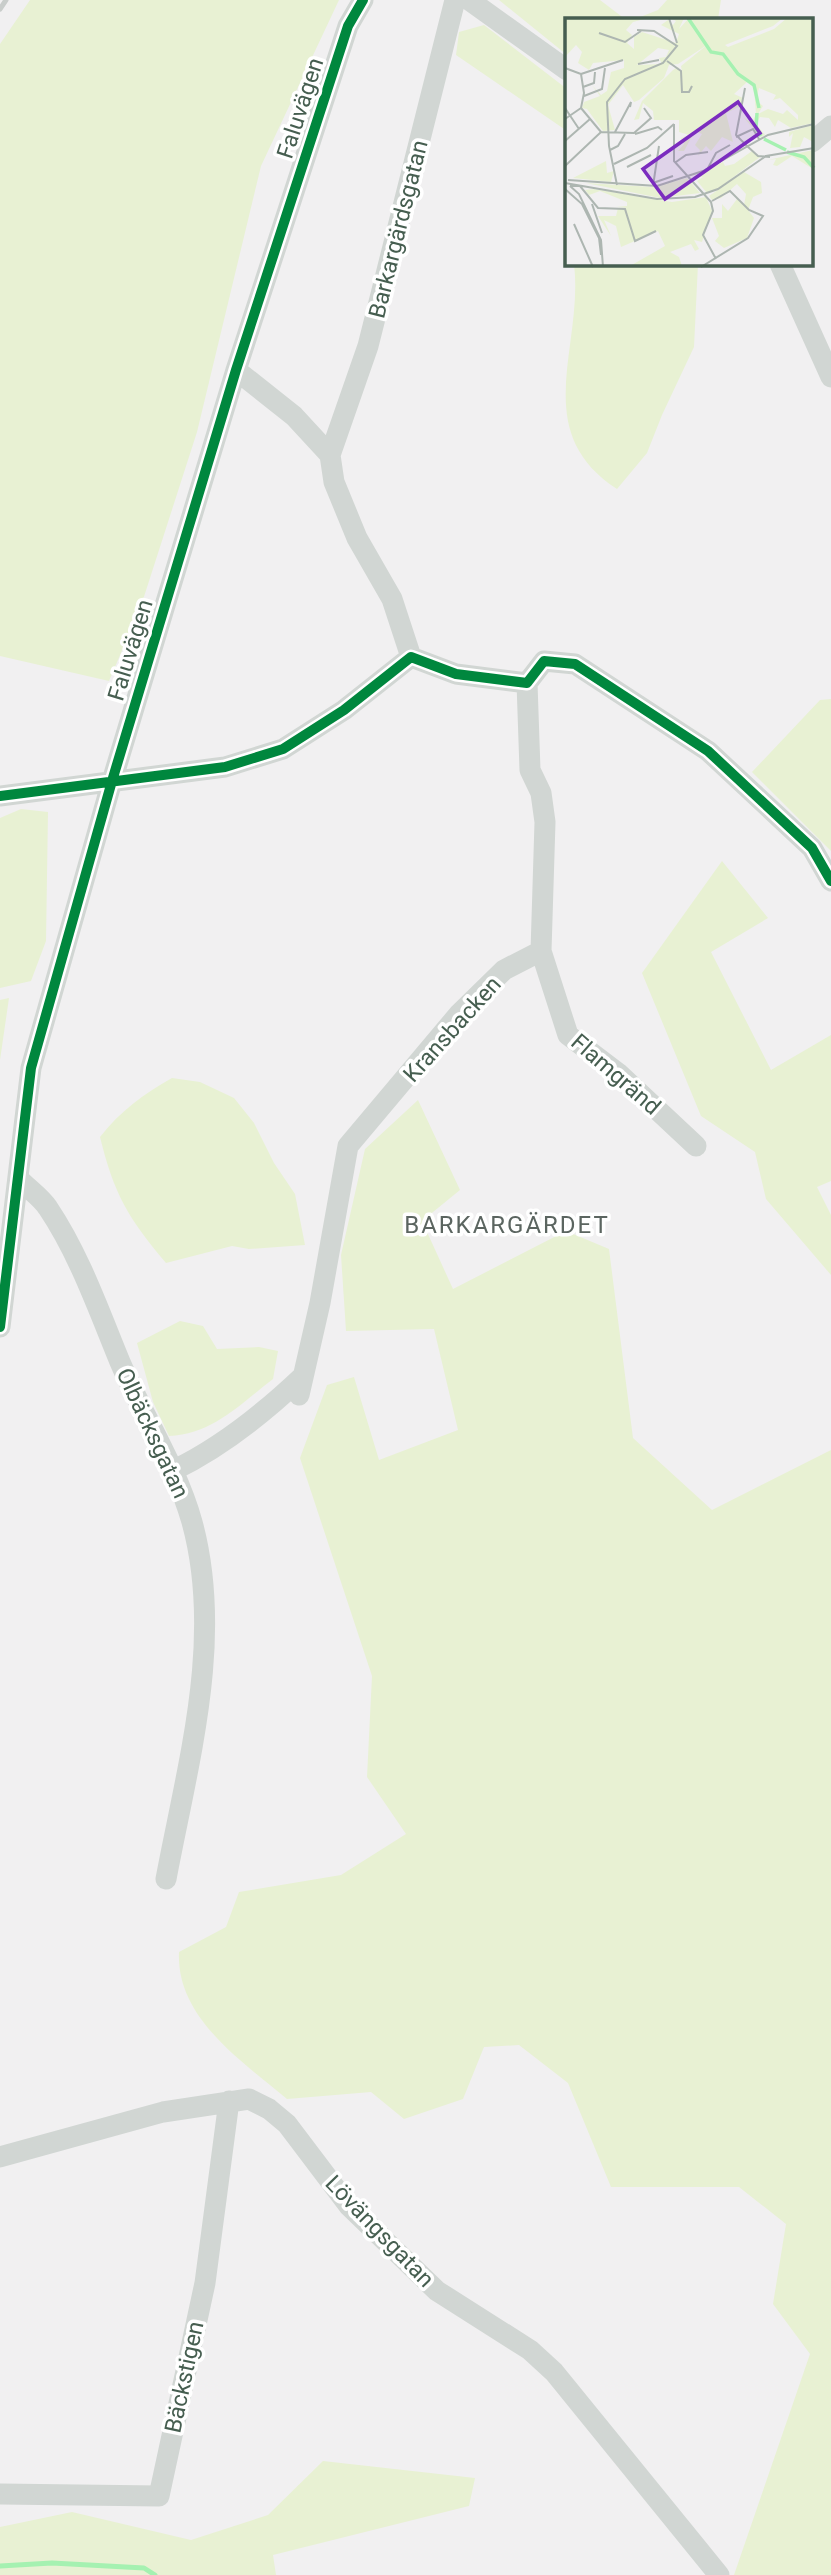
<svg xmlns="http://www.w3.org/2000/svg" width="831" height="2575" font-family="Roboto,sans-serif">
	<rect width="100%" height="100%" fill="#f1f0f1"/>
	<path fill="#e8f1d3" d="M 30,0 L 339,0 L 261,166 L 197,432 L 141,606 L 109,681 L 0,656 L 0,44 Z
		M 499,0 L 600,0 L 625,19 L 567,19 L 567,55 Z
		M 667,0 L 721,0 L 718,19 L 635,19 L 658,10 Z
		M 484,25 L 567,89 L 567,131 L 456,55 L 459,32 Z
		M 574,264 L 698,264 L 694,347 L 662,415 L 647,453 L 617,489 C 528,431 584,347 574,264 Z
		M 831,699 L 831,851 L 752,772 L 820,700 Z
		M 21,809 L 48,812 L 46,941 L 31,981 L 0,988 L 0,818 Z
		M 722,861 L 768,918 L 711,952 L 771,1070 L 831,1035 L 831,1181 L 817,1187 L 831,1215 L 831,1275 L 766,1199 L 755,1152 L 701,1116 L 642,973 Z
		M 9,998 L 0,1060 L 0,1000 Z
		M 172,1078 L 200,1082 L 234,1098 L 254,1123 L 274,1163 L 295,1194 L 305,1245 L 249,1249 L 232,1246 L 166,1263 C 128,1218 114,1194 100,1137 C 120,1111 144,1094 172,1078 Z
		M 418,1100 L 460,1190 L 422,1221 L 453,1289 L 566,1231 L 609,1249 L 633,1438 L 712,1510 L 831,1450 L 831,2575 L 734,2575 L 810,2354 L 773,2304 L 786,2224 L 739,2187 L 611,2187 L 568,2083 L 519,2045 L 484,2047 L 463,2099 L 404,2119 L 371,2092 L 287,2099 C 242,2061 176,2018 179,1952 L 226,1927 L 239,1892 L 341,1875 L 406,1834 L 367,1777 L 372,1676 L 300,1458 L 327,1385 L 354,1377 L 379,1460 L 458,1430 L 434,1329 L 346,1331 L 341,1255 L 365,1149 Z
		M 180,1321 L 203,1326 L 217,1349 L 259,1347 L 278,1351 L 273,1379 C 239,1405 213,1434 169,1436 L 153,1402 L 137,1343 Z
		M 323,2461 L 475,2478 L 469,2506 L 273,2555 L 276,2575 L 0,2575 L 0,2527 L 72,2512 L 191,2540 L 268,2515 Z"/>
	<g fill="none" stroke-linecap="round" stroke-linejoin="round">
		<path stroke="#a5f1b1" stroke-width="5" d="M 0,2566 L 52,2563 L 144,2568 L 155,2575"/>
		<path stroke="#d1d6d3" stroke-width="21" d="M 469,0 L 567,70
			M 812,142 L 831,126
			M 780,264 L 831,377
			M 236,370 L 294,416 L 330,455 L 334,482 L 357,538 L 392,599 L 411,657
			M 330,455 L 368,346 L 455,0
			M 0,796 L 225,767 L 283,749 L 344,710 L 411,657 L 456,674 L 527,683 L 544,661 L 575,664 L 708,751 L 812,848 L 831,881
			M 541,951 L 568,1035 L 618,1073 L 696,1146
			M 18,1178 C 27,1188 41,1197 48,1208 C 79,1254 99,1311 120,1362 C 143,1416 176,1465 192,1522 C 224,1639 188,1762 166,1879
			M 0,1327 L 31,1068 L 112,781 L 236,370 L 348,26 L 363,0
			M 299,1395 L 320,1303 L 348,1146 L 459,1014 L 504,970 L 541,951 L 545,822 L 541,793 L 530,770 L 527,683
			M 174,1470 C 222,1447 264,1413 302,1377
			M 0,2157 L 163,2112 L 249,2099 L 269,2109 L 287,2124 L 349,2206 L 437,2291 L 530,2350 L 554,2372 L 719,2575
			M 0,2494 L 159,2496 L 205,2283 L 229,2101"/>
		<path stroke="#c9cdcb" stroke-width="5" d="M 0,9 L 6,0"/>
		<defs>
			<path id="cycleway" d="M 0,796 L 225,767 L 283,749 L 344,710 L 411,657 L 456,674 L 527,683 L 544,661 L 575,664 L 708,751 L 812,848 L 831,881
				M 0,1327 L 31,1068 L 112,781 L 236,370 L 348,26 L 363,0"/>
		</defs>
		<use href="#cycleway" stroke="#fff" stroke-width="15"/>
		<use href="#cycleway" stroke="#00873e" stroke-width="10"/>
	</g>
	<g text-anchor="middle" stroke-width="7" stroke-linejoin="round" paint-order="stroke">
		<g font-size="23" fill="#465e50" stroke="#fff">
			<text transform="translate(300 108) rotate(-72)" y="8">Faluvägen</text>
			<text transform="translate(398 229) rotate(-76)" y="8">Barkargärdsgatan</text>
			<text transform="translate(130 650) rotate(-73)" y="8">Faluvägen</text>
			<text transform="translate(452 1029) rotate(-48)" y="8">Kransbacken</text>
			<text transform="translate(616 1074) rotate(41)" y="8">Flamgränd</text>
			<text transform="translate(153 1433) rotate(65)" y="8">Olbäcksgatan</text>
			<text transform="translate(380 2231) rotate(46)" y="8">Lövängsgatan</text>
			<text transform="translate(184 2377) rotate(-78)" y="8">Bäckstigen</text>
		</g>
		<g font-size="24" letter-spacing="2" fill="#5b6560" stroke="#fff">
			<text x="507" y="1233">BARKARGÄRDET</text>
		</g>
	</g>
	<g transform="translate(565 18)">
		<rect width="248" height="248" fill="#f1f0f1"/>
		<path d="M 0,0 L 83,0 L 68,4 L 61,12 L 67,17 L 62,25 L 69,31 L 69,19 L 77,14 L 111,25 L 114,16 L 96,7 L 103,2 L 108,7 L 111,3 L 106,0 L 119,0 L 114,11 L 124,0 L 218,0 L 208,8 L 160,27 L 163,29 L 209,11 L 222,0 L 248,0 L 248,105 L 226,110 L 213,102 L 210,109 L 204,100 L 195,99 L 191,106 L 200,117 L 196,119 L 179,100 L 187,105 L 191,96 L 189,70 L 182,64 L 169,76 L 178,80 L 176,88 L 161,95 L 168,124 L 157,119 L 146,133 L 141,128 L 133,138 L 135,132 L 130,127 L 137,116 L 130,113 L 119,133 L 113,133 L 119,126 L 116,120 L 124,117 L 114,114 L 114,102 L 89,102 L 88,93 L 78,85 L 74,101 L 69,102 L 77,83 L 108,52 L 113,49 L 117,54 L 116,48 L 142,27 L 113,46 L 104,47 L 99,60 L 74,82 L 69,84 L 58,67 L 43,87 L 50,112 L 38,113 L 22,91 L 17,90 L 19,84 L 35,78 L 27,67 L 36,77 L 42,73 L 46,54 L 59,50 L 59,42 L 28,45 L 24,52 L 13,45 L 17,34 L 11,27 L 0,39 ZM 93,30 L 104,32 L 101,39 L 94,40 L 97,46 L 72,47 ZM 194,70 L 211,77 L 208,82 L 215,80 L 233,97 L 233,102 L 222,92 L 218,96 L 203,91 L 193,96 L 198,88 L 191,82 ZM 248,107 L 248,124 L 239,119 L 235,129 L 225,130 L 228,115 L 224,119 L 224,114 ZM 248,132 L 248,151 L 227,138 L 212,148 L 208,147 L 211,141 L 203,142 ZM 187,133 L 195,139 L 154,170 L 142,175 L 132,163 L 138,159 L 128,159 L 158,144 L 160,148 L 169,146 ZM 41,143 L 42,155 L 49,153 L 46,164 L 8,160 ZM 179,154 L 196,164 L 197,175 L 188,179 L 183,192 L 189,200 L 182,220 L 159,230 L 150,223 L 154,218 L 147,200 L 157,200 L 157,186 L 163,193 L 172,181 L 179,187 L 181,176 L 172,166 L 156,180 L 147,182 L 144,178 ZM 122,160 L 135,175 L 95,180 L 21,165 L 88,169 ZM 29,171 L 107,184 L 141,179 L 147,193 L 137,224 L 129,222 L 134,231 L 130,233 L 126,226 L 105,234 L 114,239 L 117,248 L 65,248 L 100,228 L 93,213 L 56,229 L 51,208 L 39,202 L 46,218 L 33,198 L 51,198 L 53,190 L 61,189 L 51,188 L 62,188 L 62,184 L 35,173 L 24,177 L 20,172 Z" fill="#e8f1d3" fill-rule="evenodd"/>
		<path fill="none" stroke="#a5f1b1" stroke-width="3.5" d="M 123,0 L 146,34 L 158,36 L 173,56 L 189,67 L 194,90M 192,95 L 191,110 L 196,118M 199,121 L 221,132M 222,134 L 239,139 L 249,150"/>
		<path fill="none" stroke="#adb6b1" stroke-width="2" d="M 104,0 L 112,25M 34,15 L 60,24 L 76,13M 102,43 L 116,53 L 117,74 L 124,74 L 127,68M 73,46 L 94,42M 0,50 L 16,56 L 19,75 L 16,90 L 0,101M 16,56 L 58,42M 18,69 L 29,65 L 30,54M 180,70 L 171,117 L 182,128M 19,78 L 37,71 L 40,50M 0,90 L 14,111M 16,90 L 36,114M 109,106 L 109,143 L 146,184 L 148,193 L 138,217 L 151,241M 50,114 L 66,84 L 65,89M 70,116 L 93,109 L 97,112M 171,119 L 188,111 L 194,121M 0,123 L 25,101M 182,128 L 193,138 L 205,139M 45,132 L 53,128 L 60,116M 111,144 L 121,137 L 143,134M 49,146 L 82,130 L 109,106M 0,148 L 36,114 L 69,115 L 86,100 L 79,90M 62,149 L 86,137M 143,150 L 151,135 L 165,127M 3,162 L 92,168 L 138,153 L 203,117 L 249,106M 0,165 L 92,181 L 130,179 L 153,171 L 201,138 L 249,130M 88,165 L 108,158M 52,167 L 44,128 L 42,84 L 60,61 L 98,45 L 112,28 L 89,13 L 72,12M 5,168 L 15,168 L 33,190 L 60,191 L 70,223 L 91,213M 5,168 L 14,176 L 36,222 L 38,249M 88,168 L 94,128M 0,171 L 17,186 L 34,220 L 36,237M 27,186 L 37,215M 9,206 L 28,249M 136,249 L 183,220 L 198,198 L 184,192 L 165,173 L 147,183"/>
		<path fill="#7b2cbf" fill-opacity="0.15" stroke="#7b2cbf" stroke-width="3.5" d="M 173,84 L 195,115 L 100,181 L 78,151 Z"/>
		<rect width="248" height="248" fill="none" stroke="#465e50" stroke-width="3.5"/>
	</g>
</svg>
